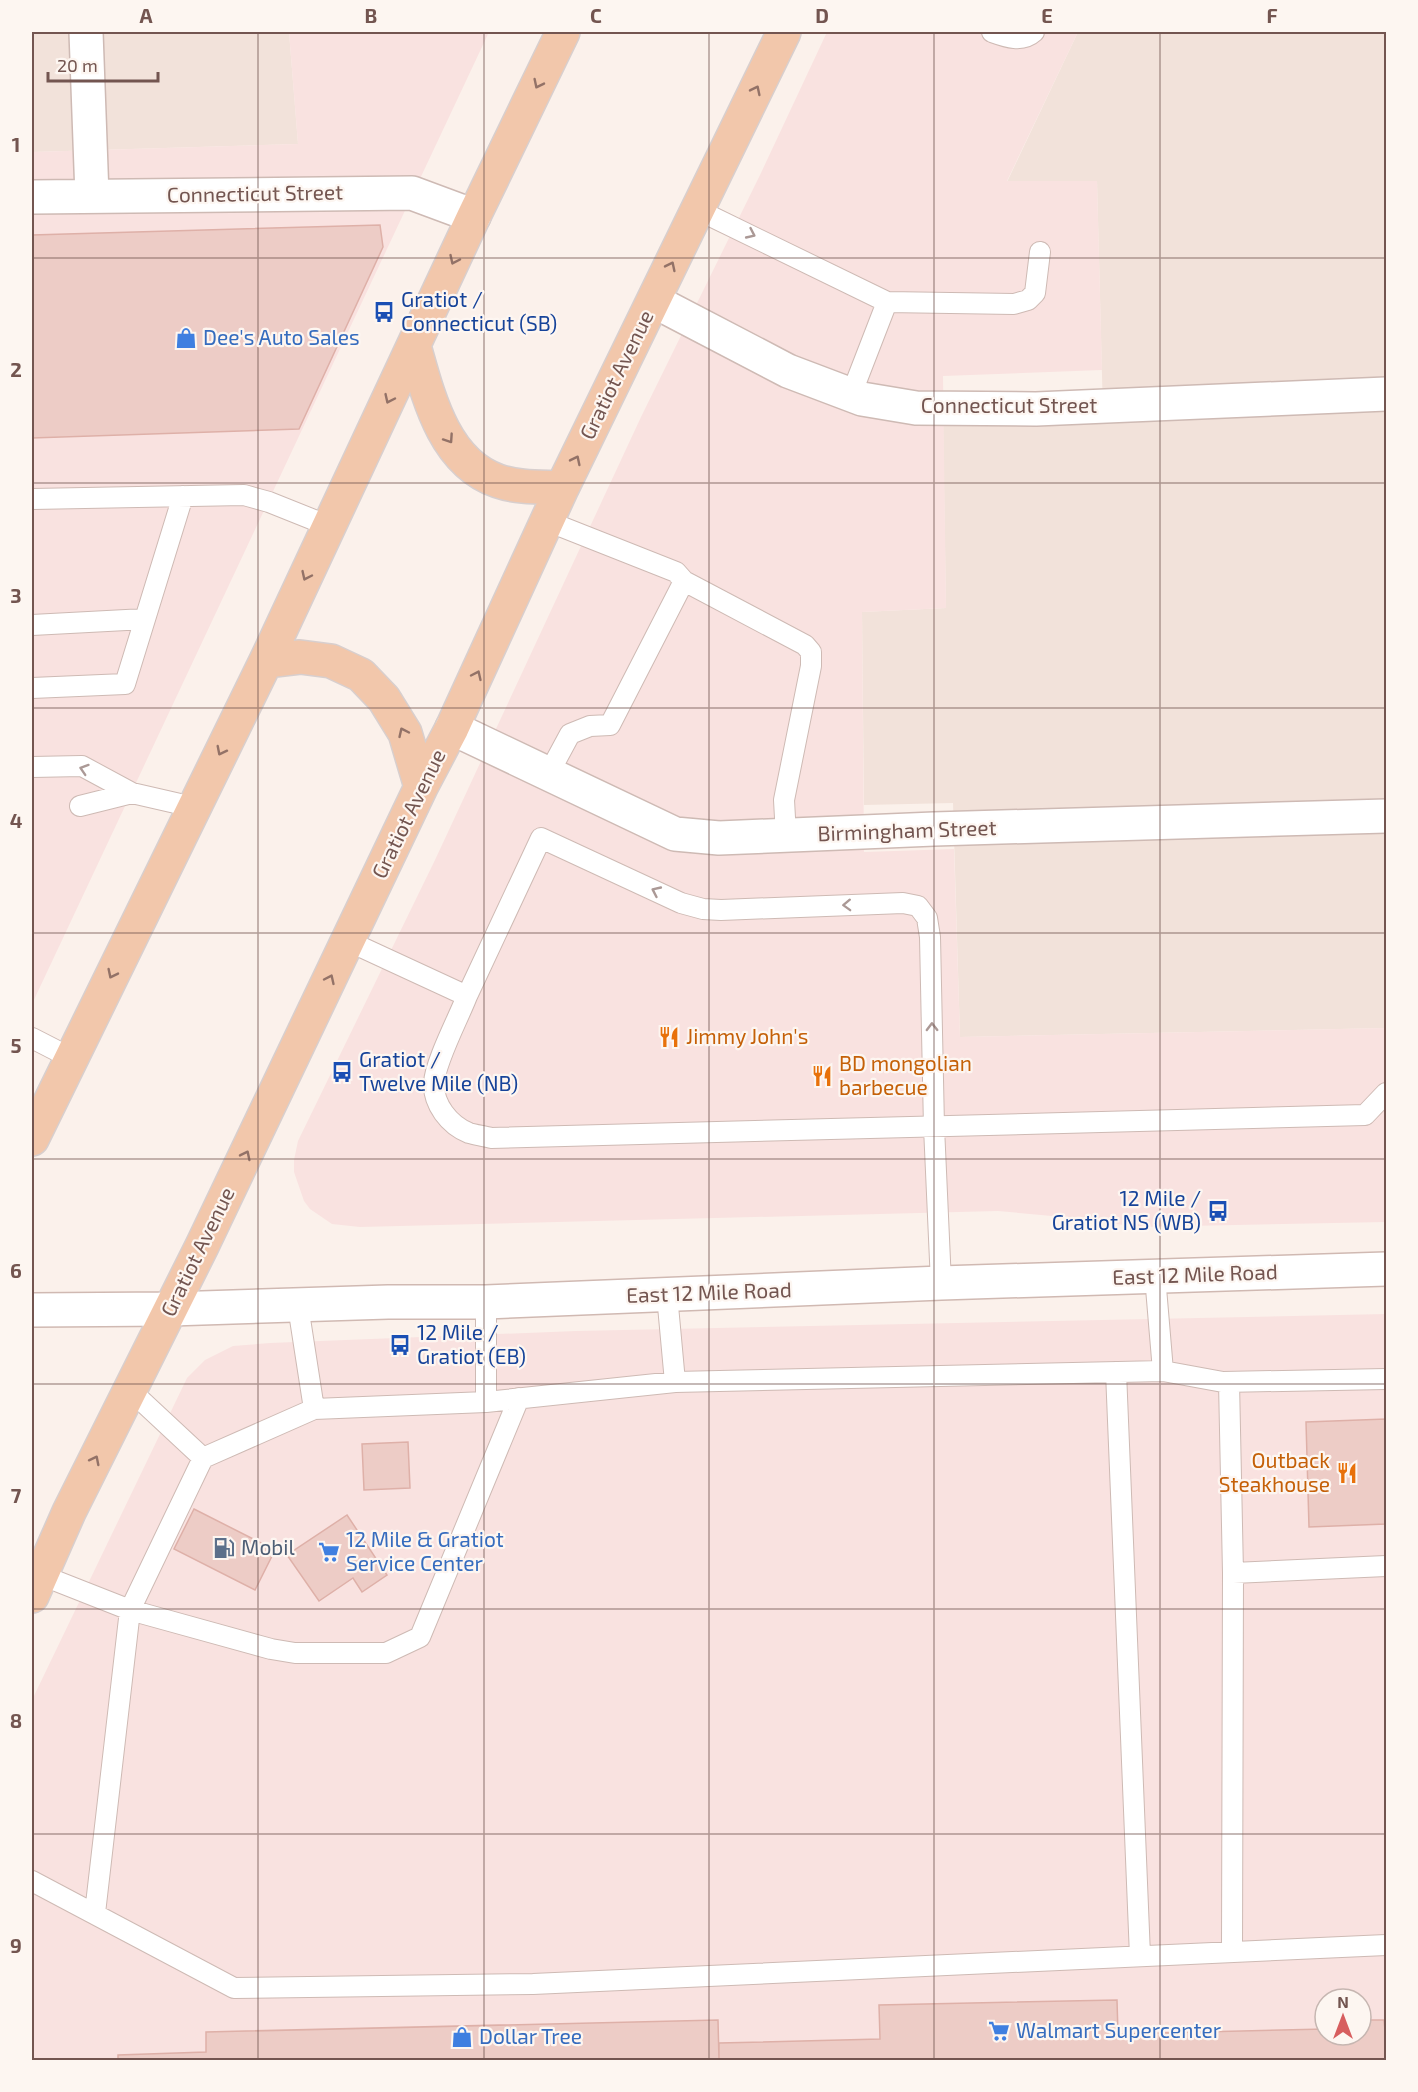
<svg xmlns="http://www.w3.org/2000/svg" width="1418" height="2092" font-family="'Exo 2',sans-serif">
	<rect width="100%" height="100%" fill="#fbf1eb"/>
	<path fill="#f2e2da" d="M 32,32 L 289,32 L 298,144 L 32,152 Z
		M 1078,32 L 1386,32 L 1386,1028 L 960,1037 L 953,803 L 864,805 L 862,612 L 946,608 L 943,421 L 1103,414 L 1097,181 L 1007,182 Z"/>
	<path fill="#f9e2e0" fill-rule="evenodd" d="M 289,32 L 489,32 L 32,1004 L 32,152 L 298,144 Z
		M 827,32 L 1078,32 L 1007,181 L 1097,181 L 1102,370 L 943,376 L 946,608 L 862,612 L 864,852 L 954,849 L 960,1037 L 1386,1028 L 1386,1222 L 1138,1227 L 1074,1218 L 998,1211 L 360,1227 L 332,1224 L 310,1209 L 304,1201 L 294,1172 L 294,1160 L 298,1141 L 435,860 L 641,417 L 760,175 Z
		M 1386,1314 L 1386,2060 L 32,2060 L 32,1700 L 187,1378 L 205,1360 L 233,1346 L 270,1343 L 576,1331 ZM 1325,1999 L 1361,1999 L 1361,2035 L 1325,2035 Z"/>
	<path fill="#edccc6" stroke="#deb0a8" stroke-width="1.5" d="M 380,225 L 383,247 L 299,429 L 32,438 L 32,235 Z
		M 1386,1419 L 1386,1524 L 1309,1527 L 1306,1422 Z
		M 408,1442 L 410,1488 L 364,1490 L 362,1444 Z
		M 194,1509 L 275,1550 L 255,1590 L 174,1549 Z
		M 347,1515 L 387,1575 L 362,1592 L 353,1578 L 319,1601 L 287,1555 Z
		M 1117,2000 L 1118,2034 L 1325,2029 L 1325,2035 L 1361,2035 L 1361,2020 L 1384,2020 L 1385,2030 L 1386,2030 L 1386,2060 L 719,2060 L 719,2043 L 880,2039 L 879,2005 Z
		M 718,2020 L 719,2060 L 118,2060 L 118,2055 L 206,2052 L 206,2032 Z"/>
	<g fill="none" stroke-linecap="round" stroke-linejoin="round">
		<defs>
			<path id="lane" d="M 992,32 C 1006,37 1022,43 1034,32
				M 698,210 L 887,302 L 1014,304 L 1028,300 L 1035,293 L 1040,252
				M 851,395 L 887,302
				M 32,499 L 244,495 L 269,502 L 329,526
				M 547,521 L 676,572 L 684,581 L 610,725 L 590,726 L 570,734 L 549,773
				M 684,581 L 805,645 L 811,652 L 811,666 L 784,800 L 786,836
				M 32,625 L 145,619
				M 32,688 L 125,684 L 183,496
				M 32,767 L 82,766 L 132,793 L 193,807
				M 80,806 L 132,793
				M 348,941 L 467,996 C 459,1017 435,1062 434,1083 C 433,1104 449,1125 469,1133 C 476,1135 484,1136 491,1138 L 1365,1115 L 1386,1093
				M 467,996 L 541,838 L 681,903 L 703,909 L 721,910 L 903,903 L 918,906 L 927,918 L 930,937 L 934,1127 L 941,1283
				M 32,1038 L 71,1058
				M 667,1295 L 675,1382
				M 298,1306 L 314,1409 L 486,1402 L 486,1302
				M 1163,1371 L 1223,1382 L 1386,1379
				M 1116,1372 L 1140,1956
				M 1229,1382 L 1233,1573 L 1386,1566
				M 130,1390 L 203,1458 L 314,1409
				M 486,1402 L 675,1382 L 1163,1371 L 1155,1276
				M 41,1575 L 130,1610 L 203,1458
				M 32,1881 L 234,1988 L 533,1984 L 1386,1945
				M 95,1913 L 130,1610 L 271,1649 L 295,1653 L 386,1653 L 420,1637 L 519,1398
				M 1232,1952 L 1233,1573"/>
			<path id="street" d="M 86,32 L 92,196
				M 32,197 L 412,193 L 474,216
				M 654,301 L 788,371 L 862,399 L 916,408 L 1036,409 L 1386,394
				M 452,728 L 675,834 L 719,838 L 934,829 L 1386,816"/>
			<path id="secondary" d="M 32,1310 L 171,1309 L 388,1302 L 486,1302 L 941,1283 L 1386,1269"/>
			<path id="primary" d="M 414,346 C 428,395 443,462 498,481 C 518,488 541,487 562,488
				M 266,661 L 300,657 L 331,661 L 361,675 L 384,699 L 405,733 L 421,787
				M 32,1139 L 266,661 L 474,216 L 563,32
				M 32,1596 L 69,1512 L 202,1246 L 421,787 L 452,728 L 562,488 L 784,32"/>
		</defs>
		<use href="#lane" stroke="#cebab4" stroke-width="22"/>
		<use href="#street" stroke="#cebab4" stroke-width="36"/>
		<use href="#secondary" stroke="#d0b9b2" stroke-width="36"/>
		<use href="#primary" stroke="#d8cfce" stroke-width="36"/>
		<use href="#lane" stroke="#fff" stroke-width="20"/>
		<use href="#street" stroke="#fff" stroke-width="33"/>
		<use href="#secondary" stroke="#fff" stroke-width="33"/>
		<use href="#primary" stroke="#f2c7ab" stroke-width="33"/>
	</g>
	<defs><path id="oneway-chevron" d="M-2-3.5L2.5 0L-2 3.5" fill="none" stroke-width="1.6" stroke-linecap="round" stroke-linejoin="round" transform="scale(1.5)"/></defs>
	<g stroke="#937267">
		<use href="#oneway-chevron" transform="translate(538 84) rotate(116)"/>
		<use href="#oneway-chevron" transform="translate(756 90) rotate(-64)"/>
		<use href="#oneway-chevron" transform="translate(454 260) rotate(115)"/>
		<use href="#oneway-chevron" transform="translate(671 266) rotate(-64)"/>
		<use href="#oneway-chevron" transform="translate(389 399) rotate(115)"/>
		<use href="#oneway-chevron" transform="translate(449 439) rotate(56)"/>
		<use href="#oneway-chevron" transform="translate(576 460) rotate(-64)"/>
		<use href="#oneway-chevron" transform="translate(306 576) rotate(115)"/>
		<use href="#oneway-chevron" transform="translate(477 675) rotate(-65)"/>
		<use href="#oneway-chevron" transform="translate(403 732) rotate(-115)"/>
		<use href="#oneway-chevron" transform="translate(221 751) rotate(117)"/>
		<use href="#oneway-chevron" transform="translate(112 974) rotate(116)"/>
		<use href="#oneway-chevron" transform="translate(330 979) rotate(-65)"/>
		<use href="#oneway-chevron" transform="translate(246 1155) rotate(-64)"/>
		<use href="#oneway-chevron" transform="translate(95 1460) rotate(-63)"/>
	</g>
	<g stroke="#ab9996">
		<use href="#oneway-chevron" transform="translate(751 234) rotate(25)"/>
		<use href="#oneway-chevron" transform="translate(84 769) rotate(-162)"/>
		<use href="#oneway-chevron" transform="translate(656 891) rotate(-155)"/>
		<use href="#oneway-chevron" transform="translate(847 905) rotate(178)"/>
		<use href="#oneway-chevron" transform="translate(932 1027) rotate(-91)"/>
	</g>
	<path fill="none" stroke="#735550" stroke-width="1.5" stroke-opacity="0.55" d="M 258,32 L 258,2060M 484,32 L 484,2060M 709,32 L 709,2060M 934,32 L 934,2060M 1160,32 L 1160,2060M 32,258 L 1386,258M 32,483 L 1386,483M 32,708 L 1386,708M 32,933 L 1386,933M 32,1159 L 1386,1159M 32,1384 L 1386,1384M 32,1609 L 1386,1609M 32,1834 L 1386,1834"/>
	<defs>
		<symbol id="bus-bare" viewBox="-9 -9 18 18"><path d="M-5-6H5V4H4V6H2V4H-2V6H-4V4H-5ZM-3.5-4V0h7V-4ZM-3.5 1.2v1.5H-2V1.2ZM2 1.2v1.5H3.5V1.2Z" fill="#1a4fb4" stroke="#fdf6f1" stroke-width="2.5" paint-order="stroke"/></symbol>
		<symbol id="shop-bare" viewBox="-9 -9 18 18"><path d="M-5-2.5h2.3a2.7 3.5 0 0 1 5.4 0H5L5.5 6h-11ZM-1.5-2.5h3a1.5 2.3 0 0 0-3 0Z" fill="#3f7fe0" stroke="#fdf6f1" stroke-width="2.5" paint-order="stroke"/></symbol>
		<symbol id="restaurant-bare" viewBox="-9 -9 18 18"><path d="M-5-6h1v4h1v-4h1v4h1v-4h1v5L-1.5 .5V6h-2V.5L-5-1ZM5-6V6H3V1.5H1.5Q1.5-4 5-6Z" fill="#e8710a" stroke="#fdf6f1" stroke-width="2.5" paint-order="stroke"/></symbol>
		<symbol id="fuel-bare" viewBox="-9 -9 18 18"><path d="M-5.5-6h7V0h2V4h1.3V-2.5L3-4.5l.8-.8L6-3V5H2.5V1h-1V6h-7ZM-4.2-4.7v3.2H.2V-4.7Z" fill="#5c6f8a" stroke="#fdf6f1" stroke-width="2.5" paint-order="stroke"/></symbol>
		<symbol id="supermarket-bare" viewBox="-9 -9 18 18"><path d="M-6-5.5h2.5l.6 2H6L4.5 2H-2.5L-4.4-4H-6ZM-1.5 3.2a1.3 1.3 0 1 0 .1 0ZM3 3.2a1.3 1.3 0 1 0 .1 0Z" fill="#3f7fe0" stroke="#fdf6f1" stroke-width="2.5" paint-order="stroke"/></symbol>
	</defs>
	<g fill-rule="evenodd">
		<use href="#bus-bare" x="369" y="297" width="30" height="30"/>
		<use href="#shop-bare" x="171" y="323" width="30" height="30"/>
		<use href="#restaurant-bare" x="654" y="1022" width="30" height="30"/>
		<use href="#bus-bare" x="327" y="1057" width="30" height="30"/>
		<use href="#restaurant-bare" x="807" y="1061" width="30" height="30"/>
		<use href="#bus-bare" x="1203" y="1196" width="30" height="30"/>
		<use href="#bus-bare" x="385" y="1330" width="30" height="30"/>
		<use href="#restaurant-bare" x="1332" y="1458" width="30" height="30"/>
		<use href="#fuel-bare" x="209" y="1533" width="30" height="30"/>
		<use href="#supermarket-bare" x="314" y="1537" width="30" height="30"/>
		<use href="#supermarket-bare" x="984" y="2016" width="30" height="30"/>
		<use href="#shop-bare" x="447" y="2022" width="30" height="30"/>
	</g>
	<g text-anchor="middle" stroke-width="4.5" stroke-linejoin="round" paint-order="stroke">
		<g font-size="21" fill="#735550" stroke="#fdf6f1">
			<text transform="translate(255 194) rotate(-1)" y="7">Connecticut Street</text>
			<text transform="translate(617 375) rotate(-64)" y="7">Gratiot Avenue</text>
			<text x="1009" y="413">Connecticut Street</text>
			<text transform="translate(409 814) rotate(-64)" y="7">Gratiot Avenue</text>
			<text transform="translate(907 831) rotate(-2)" y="7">Birmingham Street</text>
			<text transform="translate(198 1252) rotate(-64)" y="7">Gratiot Avenue</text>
			<text transform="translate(1195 1275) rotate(-2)" y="7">East 12 Mile Road</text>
			<text transform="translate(709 1293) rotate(-2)" y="7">East 12 Mile Road</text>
		</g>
		<g font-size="21" fill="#164399" stroke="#fdf6f1" text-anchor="start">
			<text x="401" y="307">Gratiot /<tspan x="401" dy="24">Connecticut (SB)</tspan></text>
			<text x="359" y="1067">Gratiot /<tspan x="359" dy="24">Twelve Mile (NB)</tspan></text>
			<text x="1201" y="1206" text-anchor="end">12 Mile /<tspan x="1201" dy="24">Gratiot NS (WB)</tspan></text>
			<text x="417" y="1340">12 Mile /<tspan x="417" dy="24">Gratiot (EB)</tspan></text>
		</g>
		<g font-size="21" fill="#366cbe" stroke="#fdf6f1" text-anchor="start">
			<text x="203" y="345">Dee's Auto Sales</text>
			<text x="346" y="1547">12 Mile &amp; Gratiot<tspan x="346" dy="24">Service Center</tspan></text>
			<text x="1016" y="2038">Walmart Supercenter</text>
			<text x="479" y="2044">Dollar Tree</text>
		</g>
		<g font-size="21" fill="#c56008" stroke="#fdf6f1" text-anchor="start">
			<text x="686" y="1044">Jimmy John's</text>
			<text x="839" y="1071">BD mongolian<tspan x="839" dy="24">barbecue</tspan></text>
			<text x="1330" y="1468" text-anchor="end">Outback<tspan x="1330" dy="24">Steakhouse</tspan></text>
		</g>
		<g font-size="21" fill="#4e5e75" stroke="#fdf6f1" text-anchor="start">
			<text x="241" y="1555">Mobil</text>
		</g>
	</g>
	<rect width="1418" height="2092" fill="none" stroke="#fdf6f1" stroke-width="66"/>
	<g transform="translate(1343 2017)"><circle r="28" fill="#fdf6f1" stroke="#c6b6b1" stroke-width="1.5"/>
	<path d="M0-4.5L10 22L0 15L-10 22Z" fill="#d75e5f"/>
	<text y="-9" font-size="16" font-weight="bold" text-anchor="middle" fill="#735550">N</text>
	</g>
	<path d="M48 72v9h110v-9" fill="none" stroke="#735550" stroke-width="3"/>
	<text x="57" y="72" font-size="18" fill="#735550" stroke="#fdf6f1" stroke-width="4.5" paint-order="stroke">20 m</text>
	<rect x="33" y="33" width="1352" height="2026" fill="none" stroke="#735550" stroke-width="2"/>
	<g font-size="20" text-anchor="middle" font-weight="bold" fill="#735550">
		<text x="146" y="23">A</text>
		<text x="371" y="23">B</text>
		<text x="596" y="23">C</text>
		<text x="822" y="23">D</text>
		<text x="1047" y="23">E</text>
		<text x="1272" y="23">F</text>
		<text x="16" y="152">1</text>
		<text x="16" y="377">2</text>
		<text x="16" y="603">3</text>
		<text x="16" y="828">4</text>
		<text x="16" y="1053">5</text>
		<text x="16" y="1278">6</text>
		<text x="16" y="1503">7</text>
		<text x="16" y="1728">8</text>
		<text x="16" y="1953">9</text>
	</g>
</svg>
